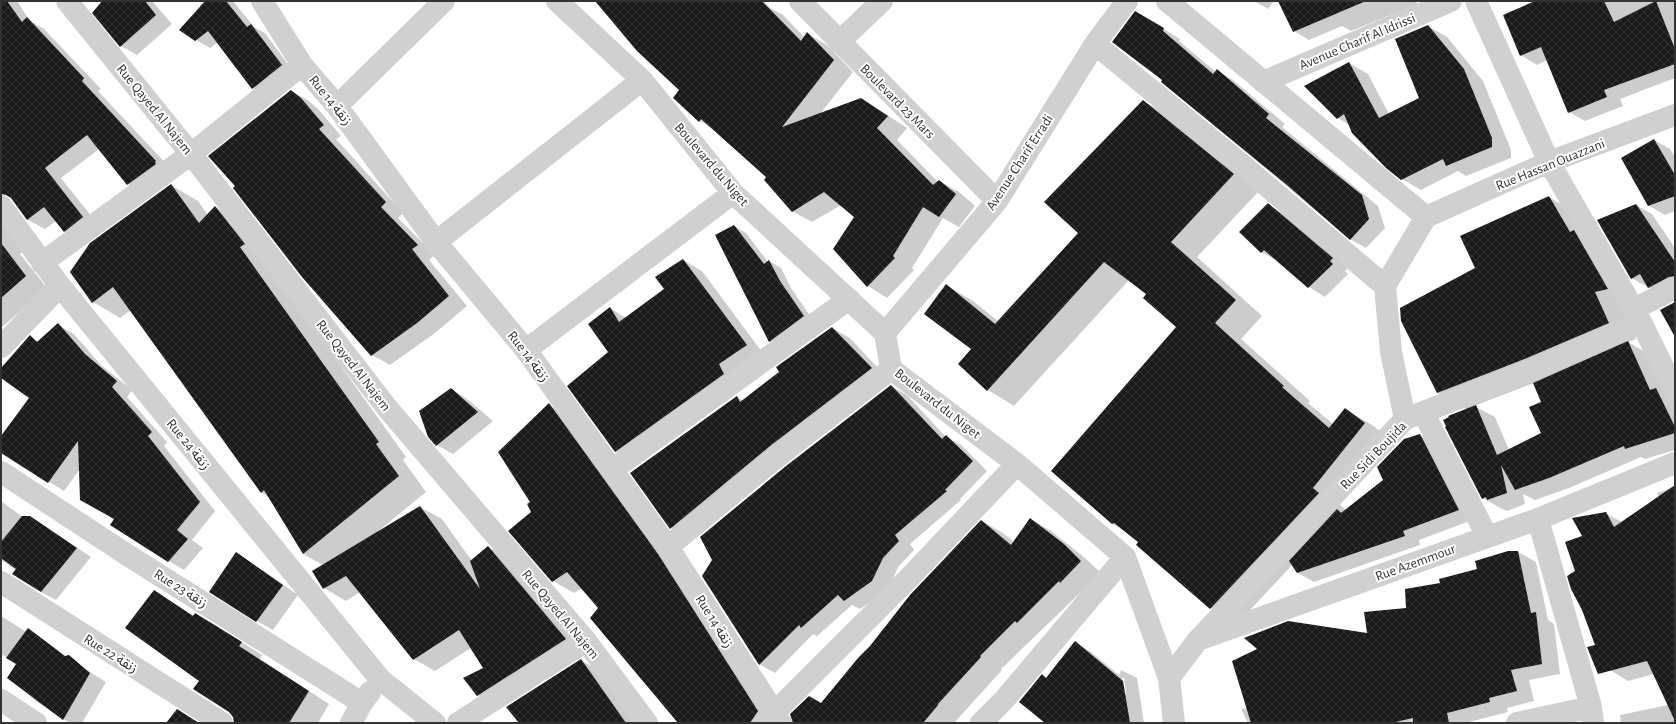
<svg xmlns="http://www.w3.org/2000/svg" width="1676" height="724" font-family="'Alegreya Sans','Noto Sans Arabic',sans-serif">
	<defs>
		<pattern id="building-cross-hatch" width="8" height="8" patternUnits="userSpaceOnUse"><rect width="8" height="8" fill="#1a1a1a"/><path d="M0 0l8 8M0 8l8-8" fill="none" stroke="#333"/></pattern>
	</defs>
	<rect width="100%" height="100%" fill="#fff"/>
	<path fill="#0003" fill-rule="evenodd" d="M 1,1 L 17,1 L 30,21 L 44,29 L 101,89 L 98,91 L 173,171 L 145,194 L 128,184 L 99,149 L 61,178 L 100,227 L 82,241 L 64,231 L 56,221 L 45,229 L 28,220 L 12,198 L 1,160 Z
		M 104,1 L 155,1 L 153,2 L 172,24 L 137,55 L 121,46 Z
		M 206,1 L 233,1 L 254,27 L 265,33 L 295,74 L 267,96 L 253,88 L 218,42 L 210,48 L 196,40 Z
		M 596,1 L 763,1 L 770,8 L 783,15 L 805,38 L 808,34 L 827,45 L 853,72 L 820,114 L 861,99 L 881,111 L 907,128 L 897,140 L 938,182 L 939,181 L 959,192 L 975,206 L 959,227 L 943,218 L 912,268 L 914,270 L 887,298 L 868,286 L 856,217 L 841,205 L 812,222 L 792,211 L 768,177 L 712,128 L 700,121 L 674,98 L 680,90 Z
		M 1254,1 L 1274,1 L 1268,9 Z
		M 1279,1 L 1415,1 L 1418,4 L 1351,31 L 1342,26 L 1309,40 L 1294,31 Z
		M 1536,1 L 1675,1 L 1675,78 L 1620,99 L 1623,106 L 1585,121 L 1569,112 L 1547,60 L 1537,65 L 1521,55 Z
		M 1135,12 L 1180,39 L 1179,41 L 1216,72 L 1217,71 L 1233,80 L 1285,124 L 1282,127 L 1378,206 L 1385,228 L 1366,248 L 1350,239 L 1162,82 L 1164,80 Z
		M 1428,26 L 1447,37 L 1483,81 L 1511,150 L 1511,158 L 1466,176 L 1458,171 L 1421,190 L 1402,179 L 1349,125 L 1338,118 L 1349,63 L 1368,74 L 1389,114 L 1420,98 Z
		M 291,91 L 309,101 L 319,110 L 341,136 L 336,139 L 403,213 L 398,218 L 435,255 L 429,260 L 467,306 L 435,333 L 390,365 L 372,355 Z
		M 1143,101 L 1170,116 L 1260,190 L 1197,257 L 1262,316 L 1241,339 L 1310,401 L 1308,403 L 1333,424 L 1345,409 L 1372,425 L 1391,439 L 1339,504 L 1346,510 L 1384,480 L 1420,435 L 1436,444 L 1475,519 L 1419,540 L 1420,545 L 1314,582 L 1298,573 L 1292,565 L 1238,623 L 1211,608 L 1139,542 L 1126,531 L 1113,524 L 1052,471 L 1178,327 L 1147,294 L 1129,280 L 1014,406 L 988,390 L 973,349 L 946,285 L 973,301 L 998,321 L 1080,233 Z
		M 1654,140 L 1670,149 L 1675,157 L 1675,211 L 1665,215 L 1649,206 Z
		M 171,185 L 198,201 L 208,215 L 216,207 L 242,223 L 267,263 L 406,457 L 403,460 L 426,492 L 377,532 L 377,533 L 420,507 L 442,519 L 472,561 L 488,547 L 510,559 L 587,652 L 499,708 L 477,695 L 484,668 L 471,648 L 435,671 L 414,659 L 360,592 L 346,601 L 324,588 L 323,565 L 303,554 L 269,497 L 261,492 L 131,310 L 120,318 L 93,302 Z
		M 1549,197 L 1578,214 L 1636,339 L 1628,342 L 1647,353 L 1675,401 L 1675,450 L 1645,459 L 1641,457 L 1569,488 L 1535,500 L 1523,494 L 1525,504 L 1507,511 L 1502,509 L 1483,498 L 1467,410 L 1438,393 L 1476,269 ZM 1534,383 L 1542,403 L 1542,434 L 1509,450 L 1495,417 L 1474,406 Z
		M 1268,205 L 1284,214 L 1348,268 L 1345,271 L 1348,274 L 1325,297 L 1309,287 L 1278,261 L 1261,252 Z
		M 1636,205 L 1652,214 L 1675,248 L 1675,291 L 1665,296 L 1631,278 Z
		M 1,217 L 28,248 L 20,254 L 47,288 L 1,328 Z
		M 734,226 L 746,233 L 768,262 L 769,261 L 781,268 L 791,288 L 815,323 L 781,347 L 769,341 Z
		M 683,260 L 702,271 L 765,356 L 635,463 L 616,452 L 569,386 L 610,352 L 610,308 L 626,318 L 665,290 Z
		M 58,325 L 74,334 L 101,365 L 132,390 L 127,397 L 167,442 L 164,446 L 215,511 L 192,540 L 203,548 L 184,570 L 169,561 L 80,469 L 64,491 L 1,452 L 1,438 L 30,398 L 1,377 L 1,369 L 30,337 L 39,342 Z
		M 832,328 L 850,338 L 888,379 L 689,538 L 671,528 L 737,397 L 743,401 L 781,372 Z
		M 891,386 L 907,395 L 945,436 L 961,445 L 987,471 L 960,499 L 961,500 L 910,544 L 914,550 L 898,567 L 888,590 L 860,609 L 852,605 L 817,636 L 813,634 L 775,673 L 759,664 Z
		M 451,389 L 467,399 L 493,421 L 453,454 L 437,445 Z
		M 549,405 L 570,417 L 779,723 L 680,723 L 600,608 L 582,588 L 574,593 L 553,581 L 533,512 L 531,502 Z
		M 1675,487 L 1675,723 L 1621,723 L 1620,715 L 1668,705 L 1654,674 L 1628,681 L 1610,670 L 1576,571 L 1584,536 L 1605,513 L 1622,522 L 1659,497 L 1657,493 Z
		M 1,501 L 24,518 L 45,526 L 91,557 L 56,600 L 41,592 L 16,570 L 1,560 Z
		M 1030,519 L 1051,531 L 1085,558 L 1101,573 L 1082,594 L 1080,593 L 1001,669 L 1002,670 L 954,723 L 794,723 L 822,704 L 982,521 L 1003,533 L 1014,542 Z
		M 1518,552 L 1536,562 L 1548,620 L 1554,624 L 1560,674 L 1529,680 L 1534,701 L 1507,708 L 1508,712 L 1465,723 L 1248,723 L 1241,709 L 1247,708 L 1368,634 L 1441,584 L 1478,570 Z
		M 236,553 L 252,563 L 298,595 L 273,630 L 257,621 Z
		M 154,591 L 194,616 L 196,614 L 217,626 L 262,655 L 260,659 L 329,704 L 318,723 L 259,723 L 200,681 Z
		M 1,616 L 106,682 L 82,723 L 70,723 L 63,719 L 37,702 L 9,678 L 17,664 L 1,654 Z
		M 1075,642 L 1091,652 L 1119,675 L 1121,670 L 1137,678 L 1144,723 L 1046,723 L 1042,676 L 1047,678 ZM 1122,678 L 1124,678 L 1126,694 L 1124,695 Z
		M 581,660 L 601,672 L 637,723 L 520,723 Z"/>
	<path fill="url(#building-cross-hatch)" d="M 1,1 L 7,1 L 22,22 L 27,17 L 84,78 L 82,81 L 156,161 L 155,162 L 156,164 L 127,185 L 87,135 L 45,168 L 83,217 L 64,232 L 44,207 L 27,220 L 11,198 L 6,195 L 1,194 Z
		M 102,1 L 145,1 L 156,15 L 120,47 L 92,13 Z
		M 205,1 L 226,1 L 247,27 L 251,24 L 282,65 L 252,89 L 208,31 L 195,41 L 179,30 Z
		M 595,1 L 762,1 L 801,41 L 807,32 L 834,60 L 782,127 L 861,98 L 888,116 L 877,128 L 933,185 L 939,180 L 956,194 L 939,217 L 923,207 L 893,256 L 895,258 L 867,287 L 833,249 L 854,217 L 824,192 L 792,212 L 764,180 L 766,177 L 701,119 L 699,122 L 673,98 L 679,90 L 637,51 Z
		M 1278,1 L 1366,1 L 1293,32 Z
		M 1535,1 L 1604,1 L 1614,22 L 1656,1 L 1675,49 L 1675,64 L 1604,90 L 1607,97 L 1568,113 L 1541,47 L 1520,56 L 1503,15 Z
		M 1135,11 L 1164,28 L 1163,31 L 1213,74 L 1217,69 L 1269,114 L 1266,118 L 1362,195 L 1369,219 L 1350,240 L 1287,185 L 1161,82 L 1162,80 L 1112,42 Z
		M 1428,25 L 1464,69 L 1492,138 L 1492,147 L 1446,166 L 1443,159 L 1401,180 L 1386,168 L 1352,133 L 1344,114 L 1337,119 L 1304,86 L 1349,62 L 1379,118 L 1419,98 L 1395,39 Z
		M 291,90 L 301,98 L 324,125 L 319,129 L 386,202 L 381,207 L 418,245 L 412,249 L 449,296 L 417,323 L 371,356 L 302,277 L 233,188 L 235,186 L 208,156 Z
		M 1143,100 L 1234,174 L 1171,242 L 1236,300 L 1215,323 L 1284,386 L 1282,387 L 1329,428 L 1345,408 L 1365,423 L 1313,488 L 1319,493 L 1210,609 L 1136,545 L 1138,542 L 1114,523 L 1112,524 L 1051,471 L 1176,327 L 1143,298 L 1146,294 L 1104,262 L 987,391 L 958,364 L 971,349 L 924,314 L 946,284 L 995,324 L 1078,233 L 1044,202 Z
		M 1654,139 L 1675,175 L 1675,196 L 1648,206 L 1621,158 Z
		M 171,184 L 199,223 L 215,206 L 245,244 L 240,247 L 379,442 L 376,444 L 399,476 L 303,554 L 264,490 L 261,493 L 113,287 L 92,303 L 70,272 L 90,243 Z
		M 1549,196 L 1570,232 L 1574,230 L 1608,289 L 1595,292 L 1609,323 L 1522,360 L 1437,393 L 1401,321 L 1400,308 L 1475,268 L 1460,236 Z
		M 1268,203 L 1333,258 L 1330,261 L 1333,264 L 1308,288 L 1264,250 L 1261,253 L 1239,232 Z
		M 1636,204 L 1675,262 L 1675,276 L 1669,277 L 1648,288 L 1640,274 L 1631,279 L 1597,220 Z
		M 734,225 L 764,264 L 769,260 L 780,281 L 804,316 L 769,342 L 715,235 Z
		M 1,243 L 26,276 L 1,298 Z
		M 683,259 L 747,345 L 719,364 L 724,374 L 615,452 L 567,386 L 608,352 L 588,324 L 610,307 L 619,322 L 664,289 L 655,277 Z
		M 1675,302 L 1675,337 L 1660,310 Z
		M 58,323 L 85,354 L 117,381 L 112,387 L 152,432 L 148,436 L 200,502 L 177,530 L 188,539 L 168,562 L 110,525 L 114,519 L 80,500 L 78,441 L 48,483 L 1,453 L 1,436 L 29,398 L 1,378 L 1,368 L 30,335 L 37,342 Z
		M 832,327 L 872,368 L 770,446 L 670,529 L 630,473 L 737,396 L 740,402 L 779,372 L 776,367 Z
		M 1628,341 L 1650,390 L 1656,388 L 1675,427 L 1675,433 L 1625,449 L 1624,446 L 1549,478 L 1515,490 L 1501,465 L 1507,493 L 1487,500 L 1486,497 L 1482,499 L 1445,427 L 1446,426 L 1443,420 L 1449,417 L 1448,416 L 1476,405 L 1497,455 L 1541,433 L 1529,407 L 1541,402 L 1533,383 Z
		M 891,385 L 942,439 L 946,435 L 973,461 L 945,490 L 947,491 L 895,535 L 899,541 L 883,558 L 872,581 L 844,601 L 838,595 L 801,628 L 799,625 L 759,665 L 702,576 L 712,560 L 700,537 L 786,466 Z
		M 451,388 L 478,412 L 436,446 L 428,437 L 419,411 Z
		M 549,403 L 658,554 L 758,711 L 750,723 L 678,723 L 590,618 L 598,608 L 567,572 L 552,582 L 508,531 L 531,512 L 527,504 L 530,502 L 498,452 Z
		M 1420,434 L 1459,510 L 1403,531 L 1405,536 L 1297,573 L 1289,561 L 1337,509 L 1341,513 L 1383,480 L 1377,467 L 1404,439 Z
		M 1675,485 L 1675,721 L 1647,661 L 1598,674 L 1587,647 L 1595,645 L 1582,610 L 1571,589 L 1567,576 L 1575,571 L 1565,542 L 1582,536 L 1572,518 L 1606,512 L 1614,527 Z
		M 420,506 L 480,589 L 470,561 L 488,546 L 566,639 L 477,696 L 463,678 L 483,668 L 459,630 L 413,660 L 346,576 L 323,589 L 312,571 Z
		M 22,516 L 30,516 L 77,548 L 41,592 L 12,574 L 16,569 L 1,558 L 1,542 Z
		M 1030,518 L 1064,544 L 1081,561 L 1060,583 L 1059,581 L 1017,623 L 1015,621 L 980,656 L 981,657 L 938,704 L 938,705 L 923,723 L 793,723 L 790,714 L 809,696 L 821,703 L 858,658 L 870,646 L 910,595 L 981,520 L 1011,545 Z
		M 1508,551 L 1518,551 L 1531,613 L 1536,612 L 1542,664 L 1511,670 L 1517,691 L 1489,698 L 1490,702 L 1447,713 L 1449,723 L 1413,723 L 1413,718 L 1391,723 L 1285,723 L 1282,722 L 1251,723 L 1232,661 L 1257,649 L 1244,638 L 1288,621 L 1367,633 L 1364,612 L 1406,608 L 1405,589 L 1440,583 L 1439,579 L 1477,569 L 1475,561 Z
		M 236,552 L 283,585 L 256,622 L 209,592 Z
		M 154,590 L 193,616 L 195,613 L 242,642 L 239,646 L 309,691 L 289,723 L 234,723 L 233,717 L 229,712 L 193,689 L 199,681 L 125,628 Z
		M 28,628 L 65,656 L 69,655 L 90,673 L 63,720 L 7,678 L 16,664 L 6,658 Z
		M 1075,641 L 1123,681 L 1130,723 L 1045,723 L 1019,702 L 1042,674 L 1046,678 Z
		M 581,659 L 626,723 L 519,723 L 506,707 Z
		M 177,709 L 199,723 L 166,723 Z"/>
	<g fill="none" stroke-linecap="round" stroke-linejoin="round">
		<path stroke="#d0d0d0" stroke-width="22" d="M 67,1 L 191,154 L 388,409 L 586,641 L 647,723
			M 262,1 L 302,65 L 337,106 L 436,242 L 526,350 L 668,547 L 781,723
			M 557,1 L 642,80 L 733,193 L 885,333 L 891,369 L 1017,464 L 1125,557 L 1169,678 L 1174,723
			M 800,1 L 997,201
			M 1167,1 L 1426,217
			M 1476,1 L 1549,162 L 1641,322 L 1675,391
			M 839,42 L 882,1
			M 1095,44 L 1241,164 L 1385,286
			M 1263,82 L 1451,1
			M 337,106 L 444,1
			M 1,206 L 60,286 L 380,679 L 435,723
			M 1426,217 L 1549,162 L 1675,115
			M 436,242 L 642,80
			M 42,263 L 191,154 L 302,65
			M 1634,309 L 1675,288
			M 885,333 L 997,201 L 1095,44 L 1127,1
			M 1,347 L 60,286
			M 526,350 L 733,193
			M 1423,412 L 1487,536
			M 1405,419 L 1391,352 L 1385,286 L 1426,217
			M 612,470 L 849,299
			M 1,472 L 129,556 L 362,703
			M 1538,519 L 1591,707 L 1593,723
			M 668,547 L 778,456 L 891,369
			M 1,582 L 222,723
			M 1198,640 L 1405,419 L 1527,372 L 1641,322
			M 1169,678 L 1198,640 L 1538,519 L 1675,463
			M 1,700 L 36,723
			M 351,723 L 362,703 L 370,692
			M 458,723 L 586,641
			M 764,723 L 906,581 L 1017,464
			M 981,723 L 1004,700 L 1125,557
			M 1517,723 L 1591,707"/>
	</g>
	<g text-anchor="middle" stroke-width="4" stroke-linejoin="round" paint-order="stroke">
		<g font-size="14" fill="#333" stroke="#fff">
			<text transform="translate(1357 41) rotate(-23)" y="5">Avenue Charif Al Idrissi</text>
			<text transform="translate(331 100) rotate(51)" y="5">Rue 14 زنقة</text>
			<text transform="translate(898 101) rotate(45)" y="5">Boulevard 23 Mars</text>
			<text transform="translate(155 109) rotate(51)" y="5">Rue Qayed Al Najem</text>
			<text transform="translate(1019 162) rotate(-57)" y="5">Avenue Charif Erradi</text>
			<text transform="translate(712 164) rotate(49)" y="5">Boulevard du Niget</text>
			<text transform="translate(1550 164) rotate(-22)" y="5">Rue Hassan Ouazzani</text>
			<text transform="translate(529 356) rotate(53)" y="5">Rue 14 زنقة</text>
			<text transform="translate(354 365) rotate(52)" y="5">Rue Qayed Al Najem</text>
			<text transform="translate(938 403) rotate(38)" y="5">Boulevard du Niget</text>
			<text transform="translate(189 444) rotate(51)" y="5">Rue 24 زنقة</text>
			<text transform="translate(1373 455) rotate(-46)" y="5">Rue Sidi Boujida</text>
			<text transform="translate(1415 562) rotate(-20)" y="5">Rue Azemmour</text>
			<text transform="translate(181 588) rotate(32)" y="5">Rue 23 زنقة</text>
			<text transform="translate(561 614) rotate(50)" y="5">Rue Qayed Al Najem</text>
			<text transform="translate(715 621) rotate(58)" y="5">Rue 14 زنقة</text>
			<text transform="translate(111 653) rotate(32)" y="5">Rue 22 زنقة</text>
		</g>
	</g>
	<rect width="1676" height="724" fill="none" stroke="#333333" stroke-width="4"/>
</svg>
